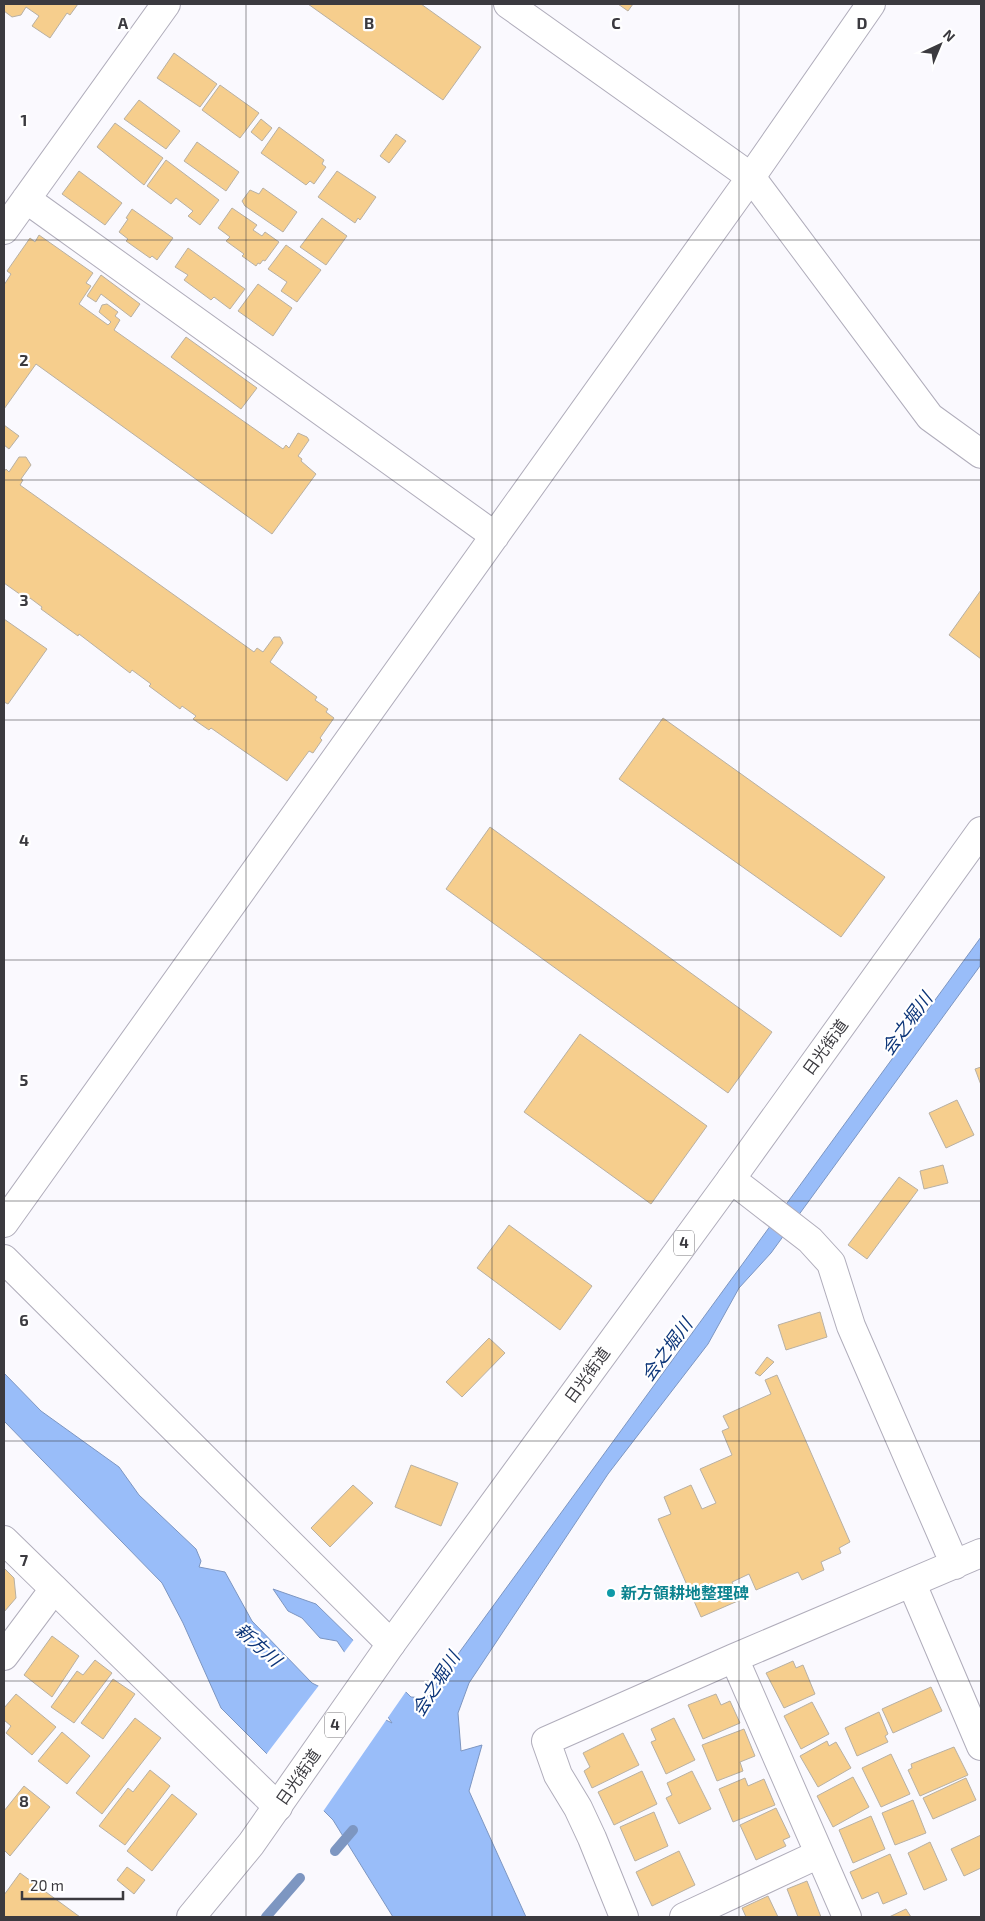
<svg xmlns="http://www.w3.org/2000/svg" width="985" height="1921" font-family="'Exo 2','Noto Sans JP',sans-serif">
	<rect width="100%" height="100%" fill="#faf9fe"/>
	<path fill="#99bdf9" stroke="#7d96c1" d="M 981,937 L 980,966 L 771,1253 L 739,1288 L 708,1344 L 608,1474 L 469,1683 L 458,1713 L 461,1751 L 482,1745 L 469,1791 L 526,1917 L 393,1917 L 333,1820 L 221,1708 L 183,1623 L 162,1583 L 4,1421 L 4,1373 L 41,1411 L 119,1467 L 139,1495 L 196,1549 L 201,1561 L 199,1567 L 225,1572 L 252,1621 L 312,1683 L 392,1723 L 337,1641 L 320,1638 L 302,1618 L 288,1611 L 273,1589 L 316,1604 L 411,1697 L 426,1698 Z"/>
	<path fill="#faf9fe" d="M 355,1638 L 407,1690 L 322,1813 L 265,1756 L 320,1684 L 385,1717 L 343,1654 Z"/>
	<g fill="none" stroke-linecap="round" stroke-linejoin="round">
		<path stroke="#7d96c1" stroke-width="10" d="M 335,1851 L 353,1830
			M 266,1917 L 300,1878"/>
	</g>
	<path fill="#f6ce8d" stroke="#b8b0a3" d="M 4,4 L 78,4 L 70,15 L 67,13 L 50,38 L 32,26 L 39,16 L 26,7 L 21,15 L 12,17 L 4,11 Z
		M 308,4 L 421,4 L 481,47 L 443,100 Z
		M 618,4 L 633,4 L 628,11 Z
		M 174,53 L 217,84 L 200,107 L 157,78 Z
		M 220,85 L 259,113 L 240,138 L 202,110 Z
		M 139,100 L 180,131 L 166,149 L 124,119 Z
		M 261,119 L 272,128 L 262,141 L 251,132 Z
		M 115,123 L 163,158 L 144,185 L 97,147 Z
		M 279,127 L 324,160 L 322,164 L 326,167 L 314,184 L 310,181 L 306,185 L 261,153 Z
		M 396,134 L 406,141 L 389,163 L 380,156 Z
		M 197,142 L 239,172 L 226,191 L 184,161 Z
		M 166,160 L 219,200 L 200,225 L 188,216 L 193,211 L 176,198 L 171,204 L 147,186 Z
		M 79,171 L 122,203 L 105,225 L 62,194 Z
		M 337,171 L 376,197 L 360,220 L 358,218 L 355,223 L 318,197 Z
		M 263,188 L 297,212 L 283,232 L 245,206 L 242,201 L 250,190 L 259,194 Z
		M 232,208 L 257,225 L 253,230 L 262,236 L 265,232 L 279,242 L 265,261 L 263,260 L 260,264 L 258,263 L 256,266 L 242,256 L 244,254 L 226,241 L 230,237 L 218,228 Z
		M 132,209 L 173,238 L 157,260 L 152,256 L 150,258 L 126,241 L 128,239 L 119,232 L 128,219 L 126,218 Z
		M 322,218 L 347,236 L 326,265 L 300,247 Z
		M 39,235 L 93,273 L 86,283 L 91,286 L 79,304 L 108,325 L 111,322 L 99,312 L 102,305 L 107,304 L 118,312 L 115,316 L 120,320 L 114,330 L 283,449 L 286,445 L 289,448 L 298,433 L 307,437 L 309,440 L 298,456 L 302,459 L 301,461 L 316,474 L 272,534 L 36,364 L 4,409 L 4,285 L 11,274 L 7,271 L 30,238 L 35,242 Z
		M 286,245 L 321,270 L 297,302 L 281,291 L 287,282 L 268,269 Z
		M 188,248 L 245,289 L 230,309 L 214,297 L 211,300 L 184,280 L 188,275 L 175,267 Z
		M 101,275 L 140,304 L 131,317 L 101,294 L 96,302 L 87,296 Z
		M 258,284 L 292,308 L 273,336 L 238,311 Z
		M 186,337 L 257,388 L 241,409 L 171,357 Z
		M 4,425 L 19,436 L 9,449 L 4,445 Z
		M 19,457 L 26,457 L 31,465 L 21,479 L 23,480 L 20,485 L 254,652 L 257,648 L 263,652 L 274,637 L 280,637 L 283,643 L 270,662 L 317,697 L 315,700 L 328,709 L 326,712 L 334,718 L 320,738 L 322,740 L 313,753 L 309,751 L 287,781 L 211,728 L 209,730 L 193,719 L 196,716 L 182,706 L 180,709 L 149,686 L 151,684 L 132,670 L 130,673 L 79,634 L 78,636 L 41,609 L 42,607 L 30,598 L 28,600 L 4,583 L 4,472 L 6,469 L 9,472 Z
		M 981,590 L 981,659 L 949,635 Z
		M 4,619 L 47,649 L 8,704 L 4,702 Z
		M 663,718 L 885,877 L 841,937 L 619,779 Z
		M 490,827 L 772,1032 L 728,1093 L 446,889 Z
		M 580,1034 L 707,1126 L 651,1204 L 524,1112 Z
		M 981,1067 L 981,1085 L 975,1069 Z
		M 957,1100 L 974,1135 L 946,1148 L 929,1113 Z
		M 943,1165 L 948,1183 L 924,1189 L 920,1171 Z
		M 899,1177 L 918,1190 L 867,1259 L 848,1245 Z
		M 509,1225 L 592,1286 L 560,1330 L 477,1268 Z
		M 820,1312 L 827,1337 L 786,1350 L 778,1325 Z
		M 489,1338 L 505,1353 L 462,1397 L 446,1382 Z
		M 767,1357 L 774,1362 L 760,1376 L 755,1373 Z
		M 777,1375 L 850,1542 L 839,1548 L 841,1553 L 821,1562 L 824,1570 L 802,1580 L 798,1572 L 756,1590 L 749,1574 L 732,1582 L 740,1600 L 701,1617 L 658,1519 L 671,1514 L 664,1497 L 691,1485 L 702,1509 L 716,1503 L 700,1469 L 732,1455 L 722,1431 L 729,1428 L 723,1416 L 771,1394 L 765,1380 Z
		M 411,1465 L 458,1483 L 441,1526 L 395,1507 Z
		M 353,1485 L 373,1503 L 330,1547 L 311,1528 Z
		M 4,1568 L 14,1578 L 16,1598 L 4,1612 Z
		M 52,1636 L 79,1656 L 52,1697 L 24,1675 Z
		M 95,1660 L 112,1673 L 74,1723 L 51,1707 L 77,1671 L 83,1675 Z
		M 793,1661 L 796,1668 L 803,1665 L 815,1694 L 784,1708 L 766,1673 Z
		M 113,1679 L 135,1694 L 103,1739 L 81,1723 Z
		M 931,1687 L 942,1711 L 893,1733 L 882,1709 Z
		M 16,1694 L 56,1727 L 32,1755 L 6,1733 L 11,1726 L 4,1720 L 4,1708 Z
		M 716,1694 L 721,1705 L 730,1701 L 740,1723 L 703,1739 L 688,1705 Z
		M 812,1702 L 829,1734 L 801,1749 L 784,1716 Z
		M 879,1712 L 888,1734 L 885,1736 L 888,1742 L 857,1756 L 845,1728 Z
		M 135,1718 L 161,1738 L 102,1814 L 76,1793 Z
		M 674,1718 L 695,1760 L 666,1774 L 651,1742 L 656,1740 L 651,1729 Z
		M 744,1729 L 755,1756 L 740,1762 L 743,1771 L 717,1781 L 702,1745 Z
		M 62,1732 L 90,1756 L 67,1784 L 38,1761 Z
		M 623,1733 L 639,1765 L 592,1788 L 584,1771 L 590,1767 L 583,1753 Z
		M 827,1741 L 829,1746 L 836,1742 L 851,1768 L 818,1787 L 800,1756 Z
		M 954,1747 L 968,1775 L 920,1796 L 908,1770 L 912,1768 L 911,1764 Z
		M 891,1754 L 910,1794 L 881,1807 L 862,1768 Z
		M 150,1770 L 170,1786 L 125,1845 L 99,1826 L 128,1788 L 133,1792 Z
		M 642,1771 L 657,1804 L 614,1825 L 598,1792 Z
		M 692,1771 L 711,1809 L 679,1824 L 666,1798 L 672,1795 L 667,1783 Z
		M 853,1777 L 869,1807 L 833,1827 L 817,1796 Z
		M 745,1778 L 748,1786 L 764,1779 L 775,1805 L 733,1822 L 719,1789 Z
		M 966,1778 L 976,1800 L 933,1819 L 923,1798 Z
		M 24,1786 L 50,1807 L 10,1856 L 4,1850 L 4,1811 Z
		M 172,1794 L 197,1814 L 152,1871 L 127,1851 Z
		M 913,1800 L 926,1833 L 895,1845 L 882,1813 Z
		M 776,1808 L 790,1837 L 783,1840 L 786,1846 L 756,1860 L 740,1825 Z
		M 654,1812 L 668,1846 L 635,1861 L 620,1827 Z
		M 871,1816 L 885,1849 L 853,1863 L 839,1830 Z
		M 981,1835 L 981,1868 L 964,1876 L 951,1849 Z
		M 930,1842 L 947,1880 L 924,1890 L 908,1853 Z
		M 679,1851 L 695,1885 L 652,1906 L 636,1872 Z
		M 890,1854 L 907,1894 L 883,1904 L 878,1892 L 862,1899 L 850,1872 Z
		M 127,1867 L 145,1880 L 134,1894 L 117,1880 Z
		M 20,1873 L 80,1917 L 4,1917 L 4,1895 Z
		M 807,1881 L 821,1917 L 798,1917 L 787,1889 Z
		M 768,1896 L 778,1917 L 746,1917 L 742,1908 Z
		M 906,1909 L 911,1917 L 889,1917 Z"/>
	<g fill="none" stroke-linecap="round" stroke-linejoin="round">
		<defs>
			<path id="street" d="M 26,199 L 495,536
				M 4,230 L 166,4
				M 731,1179 L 810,1240 L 831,1263 L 851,1326 L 955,1565
				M 4,1223 L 751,177 L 871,4
				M 4,1259 L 391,1644
				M 4,1540 L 278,1807
				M 912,1584 L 981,1746
				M 734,1658 L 847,1917
				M 624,1917 L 592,1838 L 578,1808 L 558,1775 L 546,1741 L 734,1658 L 981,1553
				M 684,1917 L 819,1854"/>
			<path id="secondary" d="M 508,4 L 751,177 L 930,417 L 981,454
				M 4,1656 L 54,1589"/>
			<path id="highway" d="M 191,1917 L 251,1844 L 391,1644 L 731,1179 L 981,831"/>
		</defs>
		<use href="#street" stroke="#b0adbb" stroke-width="30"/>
		<use href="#secondary" stroke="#b0adbb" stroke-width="30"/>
		<use href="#highway" stroke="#b0adbb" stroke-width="30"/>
		<use href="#street" stroke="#fff" stroke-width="28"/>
		<use href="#secondary" stroke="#fff" stroke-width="28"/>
		<use href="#highway" stroke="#fff" stroke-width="28"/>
	</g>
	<path fill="none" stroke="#3b3a3f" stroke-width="1" stroke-opacity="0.55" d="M 246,4 L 246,1917M 492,4 L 492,1917M 739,4 L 739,1917M 4,240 L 981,240M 4,480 L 981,480M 4,720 L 981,720M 4,960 L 981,960M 4,1201 L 981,1201M 4,1441 L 981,1441M 4,1681 L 981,1681"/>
	<circle fill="#0f9aa8" stroke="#fff" stroke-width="2" cx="611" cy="1593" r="5"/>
	<g text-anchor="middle" stroke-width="4.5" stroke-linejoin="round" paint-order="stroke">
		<g fill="#fff" stroke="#767579" stroke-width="1">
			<rect x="674" y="1230.5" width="20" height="25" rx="4"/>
			<rect x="325" y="1712.5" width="20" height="25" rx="4"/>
		</g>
		<g font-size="15" font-weight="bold" fill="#3b3a3f">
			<text x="684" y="1248">4</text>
			<text x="335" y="1730">4</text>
		</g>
		<g font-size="16" fill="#3b3a3f" stroke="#fff">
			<text transform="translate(825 1047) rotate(-54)" y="6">日光街道</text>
			<text transform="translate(587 1375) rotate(-54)" y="6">日光街道</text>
			<text transform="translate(298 1777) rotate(-55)" y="6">日光街道</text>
		</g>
		<g font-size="16" font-weight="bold" fill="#0d838f" stroke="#fff" text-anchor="start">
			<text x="621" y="1599">新方領耕地整理碑</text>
		</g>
		<g font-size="18" font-style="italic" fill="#0c3579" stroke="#fff">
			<text transform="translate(907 1024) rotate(-54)" y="6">会之堀川</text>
			<text transform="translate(667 1350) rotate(-54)" y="6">会之堀川</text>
			<text transform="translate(258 1645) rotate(42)" y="6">新方川</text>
			<text transform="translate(436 1684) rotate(-58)" y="6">会之堀川</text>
		</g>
	</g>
	<g font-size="16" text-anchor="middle" font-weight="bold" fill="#3b3a3f" stroke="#fff" stroke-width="4.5" stroke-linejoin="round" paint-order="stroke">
		<text x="123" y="29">A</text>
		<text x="369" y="29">B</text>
		<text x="616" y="29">C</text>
		<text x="862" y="29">D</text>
		<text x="24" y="126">1</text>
		<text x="24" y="366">2</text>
		<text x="24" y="606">3</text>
		<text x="24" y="846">4</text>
		<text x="24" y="1086">5</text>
		<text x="24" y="1326">6</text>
		<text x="24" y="1566">7</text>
		<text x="24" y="1807">8</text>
	</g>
	<rect width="985" height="1921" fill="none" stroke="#3b3a3f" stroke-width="10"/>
	<g transform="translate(940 45) rotate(44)" stroke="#ffffff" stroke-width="4" paint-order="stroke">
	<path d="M0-4L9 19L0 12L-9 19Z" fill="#3b3a3f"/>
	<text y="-8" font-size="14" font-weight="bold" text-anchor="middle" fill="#3b3a3f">N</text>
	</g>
	<path d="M22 1891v8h101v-8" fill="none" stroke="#3b3a3f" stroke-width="2.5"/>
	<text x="30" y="1891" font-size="15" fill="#3b3a3f" stroke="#ffffff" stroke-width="4" paint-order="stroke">20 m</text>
</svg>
